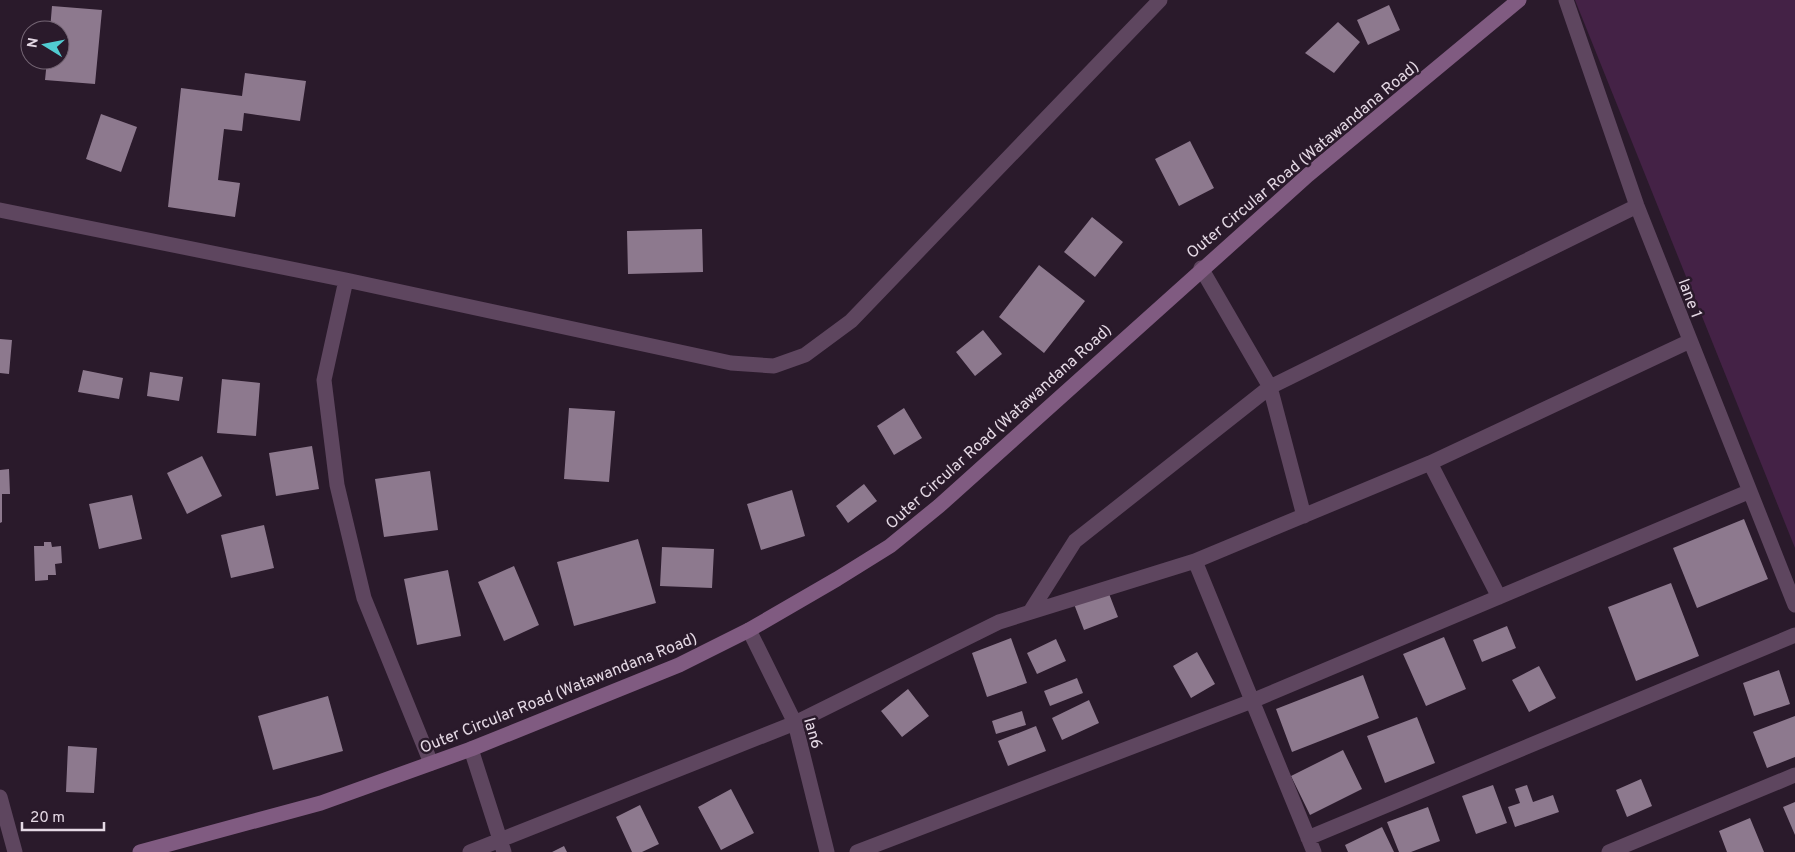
<svg xmlns="http://www.w3.org/2000/svg" width="1795" height="852" font-family="Overpass,sans-serif">
	<rect width="100%" height="100%" fill="#2a1a2b"/>
	<path fill="#442246" d="M 1575,0 L 1795,0 L 1795,548 Z"/>
	<path fill="#8d798e" d="M 1389,5 L 1400,30 L 1368,45 L 1357,20 Z
		M 52,6 L 102,10 L 95,84 L 45,80 L 47,60 L 60,60 L 60,30 L 50,30 Z
		M 1338,22 L 1360,42 L 1334,73 L 1305,53 Z
		M 245,73 L 306,81 L 300,121 L 244,113 L 242,131 L 224,129 L 218,180 L 240,183 L 235,217 L 168,207 L 181,88 L 242,96 Z
		M 101,114 L 137,127 L 121,172 L 86,159 Z
		M 1190,141 L 1214,188 L 1179,206 L 1155,159 Z
		M 1092,217 L 1123,242 L 1095,277 L 1064,252 Z
		M 702,229 L 703,272 L 628,274 L 627,231 Z
		M 1039,265 L 1085,301 L 1044,353 L 999,317 Z
		M 983,330 L 1002,354 L 975,376 L 956,352 Z
		M 0,339 L 12,340 L 9,374 L 0,373 Z
		M 83,370 L 123,378 L 119,399 L 78,392 Z
		M 150,372 L 183,377 L 179,401 L 147,396 Z
		M 222,379 L 260,383 L 256,436 L 217,433 Z
		M 569,408 L 615,411 L 609,482 L 564,479 Z
		M 904,408 L 922,438 L 894,455 L 877,426 Z
		M 312,446 L 319,489 L 276,496 L 269,453 Z
		M 202,456 L 222,496 L 187,514 L 167,473 Z
		M 9,469 L 10,494 L 2,494 L 2,522 L 0,523 L 0,470 Z
		M 430,471 L 438,530 L 384,537 L 375,479 Z
		M 864,484 L 877,501 L 848,523 L 836,506 Z
		M 792,490 L 805,536 L 761,550 L 747,504 Z
		M 132,495 L 142,539 L 99,549 L 89,504 Z
		M 1744,519 L 1768,579 L 1697,608 L 1673,548 Z
		M 264,525 L 274,568 L 231,578 L 221,535 Z
		M 638,539 L 656,603 L 574,626 L 557,562 Z
		M 44,542 L 51,542 L 52,547 L 61,546 L 62,563 L 55,564 L 56,575 L 48,575 L 48,580 L 35,581 L 34,546 L 44,546 Z
		M 662,547 L 714,549 L 712,588 L 660,586 Z
		M 514,566 L 539,625 L 504,641 L 478,582 Z
		M 448,570 L 461,636 L 417,645 L 404,579 Z
		M 1671,583 L 1699,656 L 1636,681 L 1608,607 Z
		M 1108,591 L 1118,617 L 1084,630 L 1074,604 Z
		M 1507,626 L 1516,648 L 1482,662 L 1473,640 Z
		M 1444,637 L 1466,689 L 1426,706 L 1403,654 Z
		M 1011,638 L 1027,683 L 987,697 L 972,653 Z
		M 1056,639 L 1066,661 L 1037,674 L 1027,653 Z
		M 1197,652 L 1215,684 L 1191,698 L 1173,666 Z
		M 1539,666 L 1556,698 L 1529,712 L 1512,680 Z
		M 1779,670 L 1790,704 L 1754,716 L 1743,683 Z
		M 1363,675 L 1379,718 L 1292,752 L 1276,709 Z
		M 1077,678 L 1083,693 L 1050,706 L 1044,691 Z
		M 908,689 L 929,716 L 902,737 L 881,711 Z
		M 328,696 L 343,751 L 273,770 L 258,716 Z
		M 1089,700 L 1099,723 L 1062,740 L 1052,718 Z
		M 1022,711 L 1026,725 L 996,734 L 992,721 Z
		M 1795,716 L 1795,757 L 1767,768 L 1753,732 Z
		M 1417,717 L 1435,763 L 1385,783 L 1367,736 Z
		M 1036,726 L 1046,751 L 1008,766 L 998,741 Z
		M 68,746 L 97,748 L 94,793 L 66,792 Z
		M 1343,750 L 1362,789 L 1310,815 L 1291,776 Z
		M 1641,779 L 1652,806 L 1627,817 L 1616,790 Z
		M 1493,785 L 1507,823 L 1476,834 L 1462,796 Z
		M 1527,785 L 1533,802 L 1553,795 L 1559,812 L 1515,827 L 1508,807 L 1520,803 L 1515,789 Z
		M 731,789 L 754,833 L 721,850 L 698,807 Z
		M 1795,802 L 1795,835 L 1783,807 Z
		M 640,805 L 659,844 L 642,852 L 632,852 L 616,817 Z
		M 1428,807 L 1440,841 L 1411,852 L 1399,852 L 1387,822 Z
		M 1750,818 L 1764,852 L 1727,852 L 1719,831 Z
		M 1382,827 L 1394,852 L 1348,852 L 1345,845 Z
		M 564,846 L 567,852 L 552,852 Z"/>
	<g fill="none" stroke-linecap="round" stroke-linejoin="round">
		<path stroke="#5e465f" stroke-width="15" d="M 1566,0 L 1637,206 L 1795,605
			M 0,210 L 346,280 L 731,363 L 774,366 L 805,355 L 851,321 L 1160,0
			M 1201,268 L 1270,387 L 1304,516
			M 346,280 L 324,380 L 337,485 L 364,598 L 431,763
			M 1430,463 L 1499,597
			M 1195,561 L 1314,852
			M 1030,612 L 1075,541 L 1270,387 L 1637,206
			M 749,630 L 795,723 L 827,852
			M 471,749 L 504,852
			M 0,797 L 15,852
			M 1308,838 L 1795,635
			M 470,852 L 795,723 L 999,622 L 1195,561 L 1430,463 L 1690,341
			M 857,852 L 1252,701 L 1748,492
			M 1609,852 L 1795,775"/>
		<path stroke="#805b81" stroke-width="15" d="M 140,852 L 321,803 L 471,749 L 679,665 L 749,630 L 837,579 L 890,546 L 939,506 L 1308,175 L 1519,0"/>
	</g>
	<g text-anchor="middle" stroke-width="5" stroke-linejoin="round" paint-order="stroke">
		<g font-size="16" fill="#e5d9e5" stroke="#2a1a2b">
			<text transform="translate(1302 159) rotate(-40)" y="6">Outer Circular Road (Watawandana Road)</text>
			<text transform="translate(1691 298) rotate(69)" y="6">lane 1</text>
			<text transform="translate(998 426) rotate(-42)" y="6">Outer Circular Road (Watawandana Road)</text>
			<text transform="translate(558 692) rotate(-22)" y="6">Outer Circular Road (Watawandana Road)</text>
			<text transform="translate(814 733) rotate(74)" y="6">lan6</text>
		</g>
	</g>
	<g transform="translate(45 45) rotate(280)"><circle r="24" fill="#2a1a2b" stroke="#756675"/>
	<path d="M0-4L9 19L0 12L-9 19Z" fill="#51ccd1"/>
	<text y="-8" font-size="14" font-weight="bold" text-anchor="middle" fill="#e5d9e5">N</text>
	</g>
	<path d="M22 822v8h82v-8" fill="none" stroke="#e5d9e5" stroke-width="2.5"/>
	<text x="30" y="822" font-size="15" fill="#e5d9e5" stroke="#2a1a2b" stroke-width="4" paint-order="stroke">20 m</text>
</svg>
